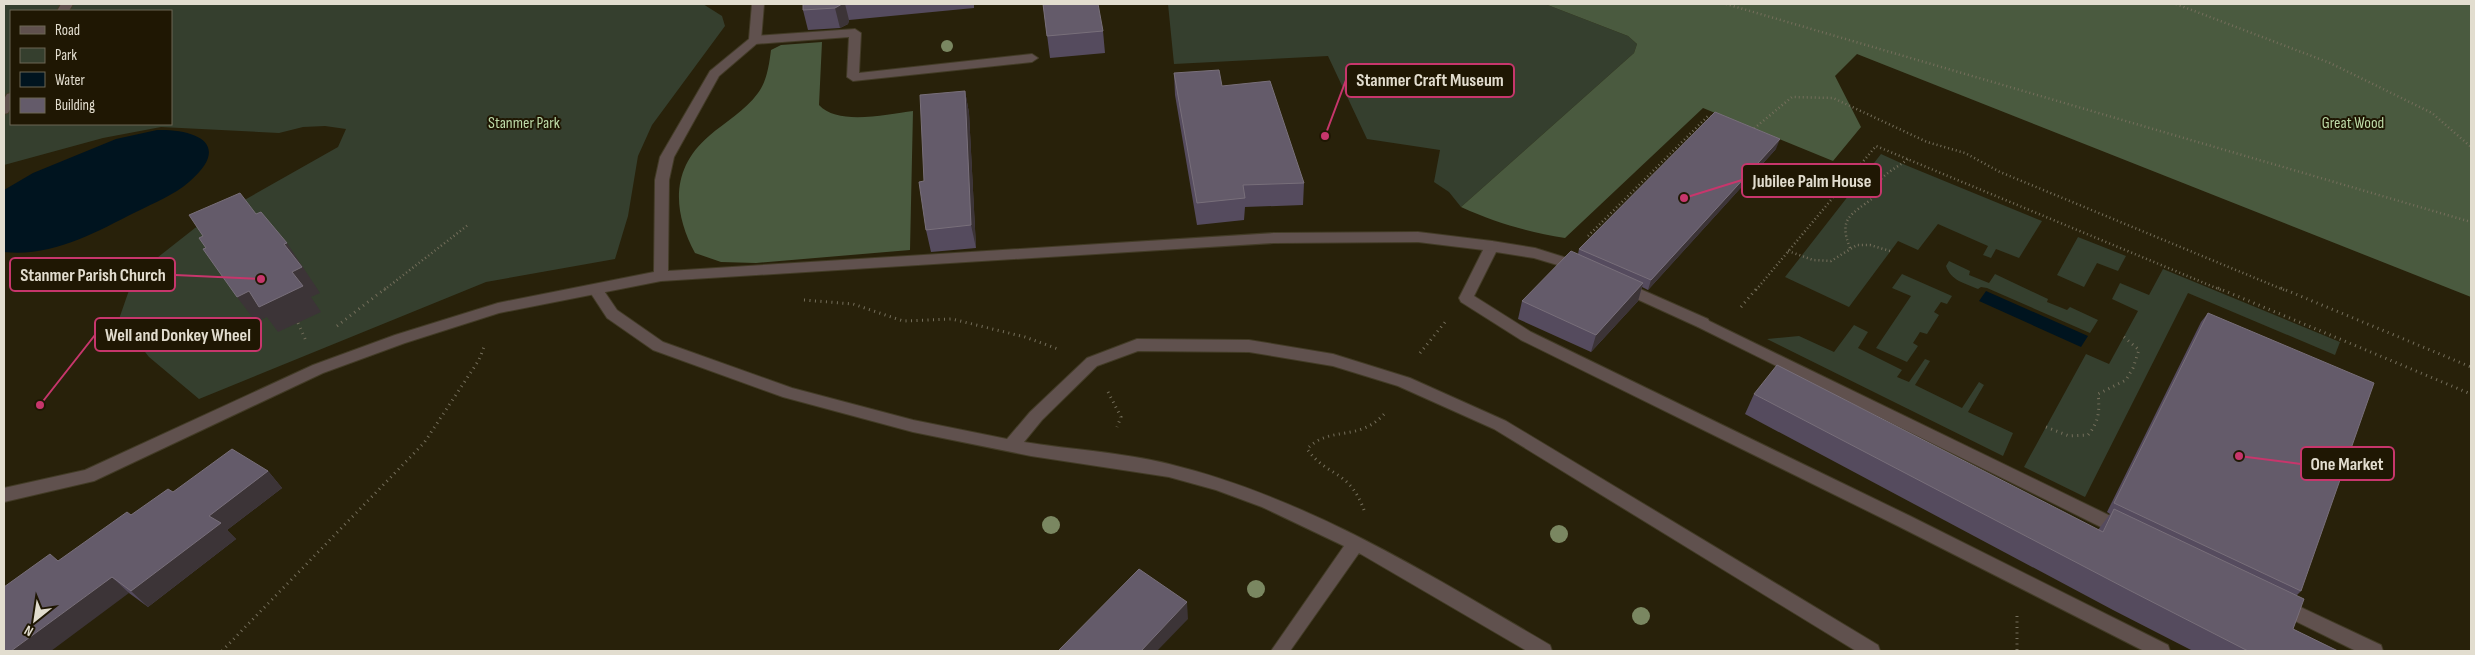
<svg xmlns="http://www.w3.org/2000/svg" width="2475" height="655" font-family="'Sofia Sans Condensed',sans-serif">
	<rect width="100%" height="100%" fill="#28210a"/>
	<path fill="#353f2e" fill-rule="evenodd" d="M 4,4 L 703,4 L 722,16 L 725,26 L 652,125 L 638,156 L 628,216 L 615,259 L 486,282 L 199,399 L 149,357 L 119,319 L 134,276 L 195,228 L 338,147 L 346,129 L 325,126 L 303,127 L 279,133 L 161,127 L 103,138 L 4,165 ZM 11,11 L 171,11 L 171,124 L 11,124 Z
		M 1168,4 L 1545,4 L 1628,36 L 1637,44 L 1634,53 L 1461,207 L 1449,192 L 1434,182 L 1440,150 L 1367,139 L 1328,56 L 1174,64 Z
		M 1881,154 L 1903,164 L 2042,221 L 2019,258 L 1996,249 L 1991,258 L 1983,255 L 1988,246 L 1938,224 L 1918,250 L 1898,241 L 1849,307 L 1785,277 Z
		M 2078,237 L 2126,256 L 2118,271 L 2097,263 L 2084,287 L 2057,275 Z
		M 1949,261 L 1970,271 L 1969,275 L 1989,283 L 1995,274 L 2048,299 L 2047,302 L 2067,310 L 2070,307 L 2098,320 L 2090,333 L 1987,288 L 1981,287 L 1978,289 C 1965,283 1951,281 1946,266 Z
		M 2163,269 L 2340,342 L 2335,355 L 2188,293 L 2085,497 L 2024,467 L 2086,354 L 2109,364 L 2138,311 L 2112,299 L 2120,283 L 2149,295 Z
		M 1902,274 L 1952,296 L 1947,304 L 1941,302 L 1934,312 L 1939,315 L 1927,334 L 1920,332 L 1913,343 L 1918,346 L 1907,362 L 1876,348 L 1911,296 L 1892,288 Z
		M 1854,325 L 1868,332 L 1858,348 L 1902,370 L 1897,377 L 1909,382 L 1925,359 L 1930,361 L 1915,385 L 1962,408 L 1979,382 L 1984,385 L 1968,412 L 2013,433 L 2003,456 L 1767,339 L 1799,336 L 1834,352 Z"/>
	<path fill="#4a5a3f" d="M 1545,4 L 2471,4 L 2471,297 L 1857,54 L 1835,76 L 1861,127 L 1833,161 L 1703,108 L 1565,238 C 1528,232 1496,223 1461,207 L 1634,53 L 1637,44 L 1628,36 Z
		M 822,42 L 819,105 C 838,126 887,114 913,111 L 910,250 L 756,263 L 721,262 L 695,253 C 673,212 670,169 709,136 C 725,122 745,111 758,93 C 767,81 769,65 771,50 L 781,45 Z"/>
	<path fill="#00141f" d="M 157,130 C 198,129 232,145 189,182 C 174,195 154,203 136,212 C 94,233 53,257 4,252 L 4,190 L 33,173 L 116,139 Z
		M 1986,291 L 2088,336 L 2081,347 L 1979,301 Z"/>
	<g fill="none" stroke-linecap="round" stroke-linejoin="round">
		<defs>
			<path id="lane" d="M 855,29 L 861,33 L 859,73 L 1032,54 L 1038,58 L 1032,62 L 853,81 L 847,77 L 849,37 L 755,44 L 749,40 L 755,36 Z
				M 1492,241 L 1535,248 L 1586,264 L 1588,267 L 1581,272 L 1534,258 L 1496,252 L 1474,296 L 1531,332 L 1910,516 L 2168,645 L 2170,651 L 2144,651 L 1898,526 L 1521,340 L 1461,302 L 1459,298 L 1485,246 Z
				M 1622,281 L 1708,319 L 1710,323 L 1708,327 L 1698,327 L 1617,290 L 1615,286 L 1617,282 Z
				M 595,284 L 600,285 L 617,310 L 663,342 L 792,388 L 913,420 L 1007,439 L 1030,412 L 1087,358 L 1137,339 L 1249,340 L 1333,354 L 1410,378 L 1506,421 L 1878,645 L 1880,651 L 1856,651 L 1494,429 L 1398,386 L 1333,366 L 1249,352 L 1138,351 L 1097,366 L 1042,420 L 1024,442 C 1072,450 1122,452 1169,464 C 1308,498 1428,574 1550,645 L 1552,651 L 1527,651 L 1359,553 L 1290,651 L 1271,651 L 1344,546 L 1262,507 L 1216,490 L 1169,477 L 1031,456 L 913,432 L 783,397 L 653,350 L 607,318 L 588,289 Z"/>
			<path id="street" d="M 61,4 L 73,4 L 69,11 L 57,11 Z
				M 752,4 L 764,4 L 761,40 L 719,76 L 674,157 L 669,180 L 668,271 L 1274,233 L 1418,232 L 1492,241 L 1499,246 L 1492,251 L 1418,242 L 1274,243 L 661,281 L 499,313 L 405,343 L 323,373 L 94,481 L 4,502 L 4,488 L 85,470 L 313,365 L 395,335 L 498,303 L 654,272 L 655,180 L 660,157 L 710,71 L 749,39 Z
				M 11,93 L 11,108 L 8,113 L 4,114 L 4,99 L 7,94 Z
				M 1703,318 L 2129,525 L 2132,530 L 2129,535 L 2123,537 L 2117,535 L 1698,327 L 1696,323 L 1698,319 Z
				M 2281,598 L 2381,645 L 2383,651 L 2356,651 L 2275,611 L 2272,606 L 2275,601 Z"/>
		</defs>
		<use href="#lane" stroke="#423b26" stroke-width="2"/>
		<use href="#street" stroke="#423b26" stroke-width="2"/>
		<path stroke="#756f5c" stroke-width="2.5" stroke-dasharray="1 3" stroke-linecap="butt" d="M 1726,4 L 2471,222
			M 2176,4 L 2330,63 L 2432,113 L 2471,147
			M 1751,131 L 1792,97 L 1833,98 L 1927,142 L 1965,153 L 2000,172 L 2284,290
			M 1588,236 L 1708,116 L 1714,118
			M 1850,248 C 1838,218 1851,215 1873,198 C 1875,176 1893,171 1908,159
			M 1788,251 L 1813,260 L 1831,261 L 1857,245 L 1870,245 L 1890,251
			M 384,290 L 468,225
			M 1756,290 L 1876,146 L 2221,290"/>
		<path stroke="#756f5c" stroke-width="3" stroke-dasharray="1 4.5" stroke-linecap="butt" d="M 2218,288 L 2471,394
			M 2281,288 L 2471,367
			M 804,300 L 853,304 L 903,321 L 952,319 L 1025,337 L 1058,349
			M 1741,307 L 1757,288
			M 298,323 L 306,341
			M 337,326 L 386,288
			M 1420,353 L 1446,321
			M 1108,392 L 1121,417 L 1117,427
			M 2046,427 L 2069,436 L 2088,435 C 2099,422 2100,410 2098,394 L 2126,380 L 2133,368 L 2139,350 L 2124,337
			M 1364,510 C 1349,469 1328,478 1307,449 C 1331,424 1359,444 1387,411
			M 2017,616 L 2017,651
			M 222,651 L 424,443 L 479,360 L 484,347"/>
		<use href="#lane" fill="#60514e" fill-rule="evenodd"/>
		<use href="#street" fill="#60514e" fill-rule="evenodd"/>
	</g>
	<g fill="#7a8761">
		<circle cx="947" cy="46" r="6"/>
		<circle cx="1051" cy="525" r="9"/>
		<circle cx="1559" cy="534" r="9"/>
		<circle cx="1256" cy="589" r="9"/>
		<circle cx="1641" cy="616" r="9"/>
	</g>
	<path fill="#554b5e" d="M 803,4 L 974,4 L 974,8 L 849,20 L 848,24 L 840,28 L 808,30 L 803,10 Z
		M 1043,4 L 1103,31 L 1105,53 L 1050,58 Z
		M 1174,73 L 1222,86 L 1304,183 L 1303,205 L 1245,207 L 1244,220 L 1197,225 L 1175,95 Z
		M 965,91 L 969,113 L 976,248 L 931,252 L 926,230 L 924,181 Z
		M 1776,149 L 1648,290 L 1642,287 L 1638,301 L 1591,352 L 1518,319 L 1522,301 L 1578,254 L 1579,249 Z
		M 2208,313 L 2301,591 L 2296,596 L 2293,629 L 2338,651 L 2193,651 L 2113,610 L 1745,414 L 1754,394 L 2098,530 L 2110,514 L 2107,512 L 2201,322 Z
		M 268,471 L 282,488 L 227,530 L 236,539 L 148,607 L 129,593 L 58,561 L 131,515 L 173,492 Z"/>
	<path fill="#3c3437" d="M 842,4 L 845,4 L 849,20 L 848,24 L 840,28 L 835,8 Z
		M 965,91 L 969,113 L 976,248 L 971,225 Z
		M 1780,139 L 1776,149 L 1648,290 L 1651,280 Z
		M 287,243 L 320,293 L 311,297 L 321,312 L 278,332 L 267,317 L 256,322 L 237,297 L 284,244 Z
		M 1643,283 L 1638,301 L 1591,352 L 1596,335 Z
		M 268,471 L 282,488 L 227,530 L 236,539 L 148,607 L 131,591 L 209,516 Z
		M 112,577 L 129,593 L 51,651 L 11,651 Z
		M 1187,602 L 1188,619 L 1157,651 L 1141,651 Z"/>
	<path fill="#645b6a" stroke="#786f7a" d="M 803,4 L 842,4 L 835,8 L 803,10 Z
		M 1043,4 L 1098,4 L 1103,31 L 1047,36 Z
		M 1219,70 L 1222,86 L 1270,81 L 1304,183 L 1243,185 L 1245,198 L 1197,203 L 1174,73 Z
		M 965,91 L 971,225 L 926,230 L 919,182 L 924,181 L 920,95 Z
		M 1715,112 L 1780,139 L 1651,280 L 1579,249 Z
		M 240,193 L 256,214 L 261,212 L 287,243 L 284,244 L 302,267 L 292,272 L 303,286 L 259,307 L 249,291 L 237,297 L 203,249 L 206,248 L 199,238 L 203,236 L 189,215 Z
		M 1571,251 L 1643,283 L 1596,335 L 1522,301 Z
		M 2208,313 L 2374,383 L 2301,591 L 2114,503 Z
		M 1777,365 L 2103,532 L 2114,509 L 2304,599 L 2293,629 L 2338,651 L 2248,651 L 2129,590 L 1754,394 Z
		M 232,449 L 268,471 L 209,516 L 221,523 L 131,591 L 112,577 L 11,651 L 4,651 L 4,587 L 50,554 L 58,561 L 127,512 L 131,515 L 168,489 L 173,492 Z
		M 1139,569 L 1187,602 L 1141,651 L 1058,651 Z"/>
	<g text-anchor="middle" stroke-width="4" stroke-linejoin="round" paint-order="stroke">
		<g font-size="16" fill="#bddba8" stroke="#1f1703">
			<text x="524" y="128">Stanmer Park</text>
			<text x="2353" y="128">Great Wood</text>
		</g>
	</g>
	<path fill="none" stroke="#c7366c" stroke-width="2" d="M1325 136L1346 80M1684 198L1742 180M261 279L175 275M40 405L95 335M2239 456L2301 464"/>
	<g fill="#c7366c" stroke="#1f1703" stroke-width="2">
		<circle cx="1325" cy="136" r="5"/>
		<circle cx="1684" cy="198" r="5"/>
		<circle cx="261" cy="279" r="5"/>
		<circle cx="40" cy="405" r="5"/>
		<circle cx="2239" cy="456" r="5"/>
	</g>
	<g fill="#1f1703" stroke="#c7366c" stroke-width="2">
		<rect x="1346" y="64" width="168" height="33" rx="5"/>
		<rect x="1742" y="164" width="139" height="33" rx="5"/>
		<rect x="10" y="258" width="165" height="33" rx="5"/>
		<rect x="95" y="318" width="166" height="33" rx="5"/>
		<rect x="2301" y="447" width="93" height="33" rx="5"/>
	</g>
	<g font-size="18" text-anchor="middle" font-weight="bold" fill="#e2ddcf">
		<text x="1430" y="86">Stanmer Craft Museum</text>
		<text x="1812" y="187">Jubilee Palm House</text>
		<text x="93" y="281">Stanmer Parish Church</text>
		<text x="178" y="341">Well and Donkey Wheel</text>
		<text x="2347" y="470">One Market</text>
	</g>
	<rect width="2475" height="655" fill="none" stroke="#e2ddcf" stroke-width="10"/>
	<rect x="10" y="10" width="162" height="115" fill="#1f1703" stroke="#6d6655"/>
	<rect x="20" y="26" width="25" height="8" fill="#60514e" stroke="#6d6655"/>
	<text x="55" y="35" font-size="15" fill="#e2ddcf">Road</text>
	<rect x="20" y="48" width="25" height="15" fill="#353f2e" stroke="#6d6655"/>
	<text x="55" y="60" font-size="15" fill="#e2ddcf">Park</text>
	<rect x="20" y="72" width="25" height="15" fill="#00141f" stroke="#6d6655"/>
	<text x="55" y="85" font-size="15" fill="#e2ddcf">Water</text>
	<rect x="20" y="98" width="25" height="15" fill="#645b6a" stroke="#6d6655"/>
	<text x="55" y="110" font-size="15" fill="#e2ddcf">Building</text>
	<g transform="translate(35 620) rotate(210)" stroke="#1f1703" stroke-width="4" paint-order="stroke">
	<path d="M0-4L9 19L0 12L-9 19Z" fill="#e2ddcf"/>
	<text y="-8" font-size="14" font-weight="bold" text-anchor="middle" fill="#e2ddcf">N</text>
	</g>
</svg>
